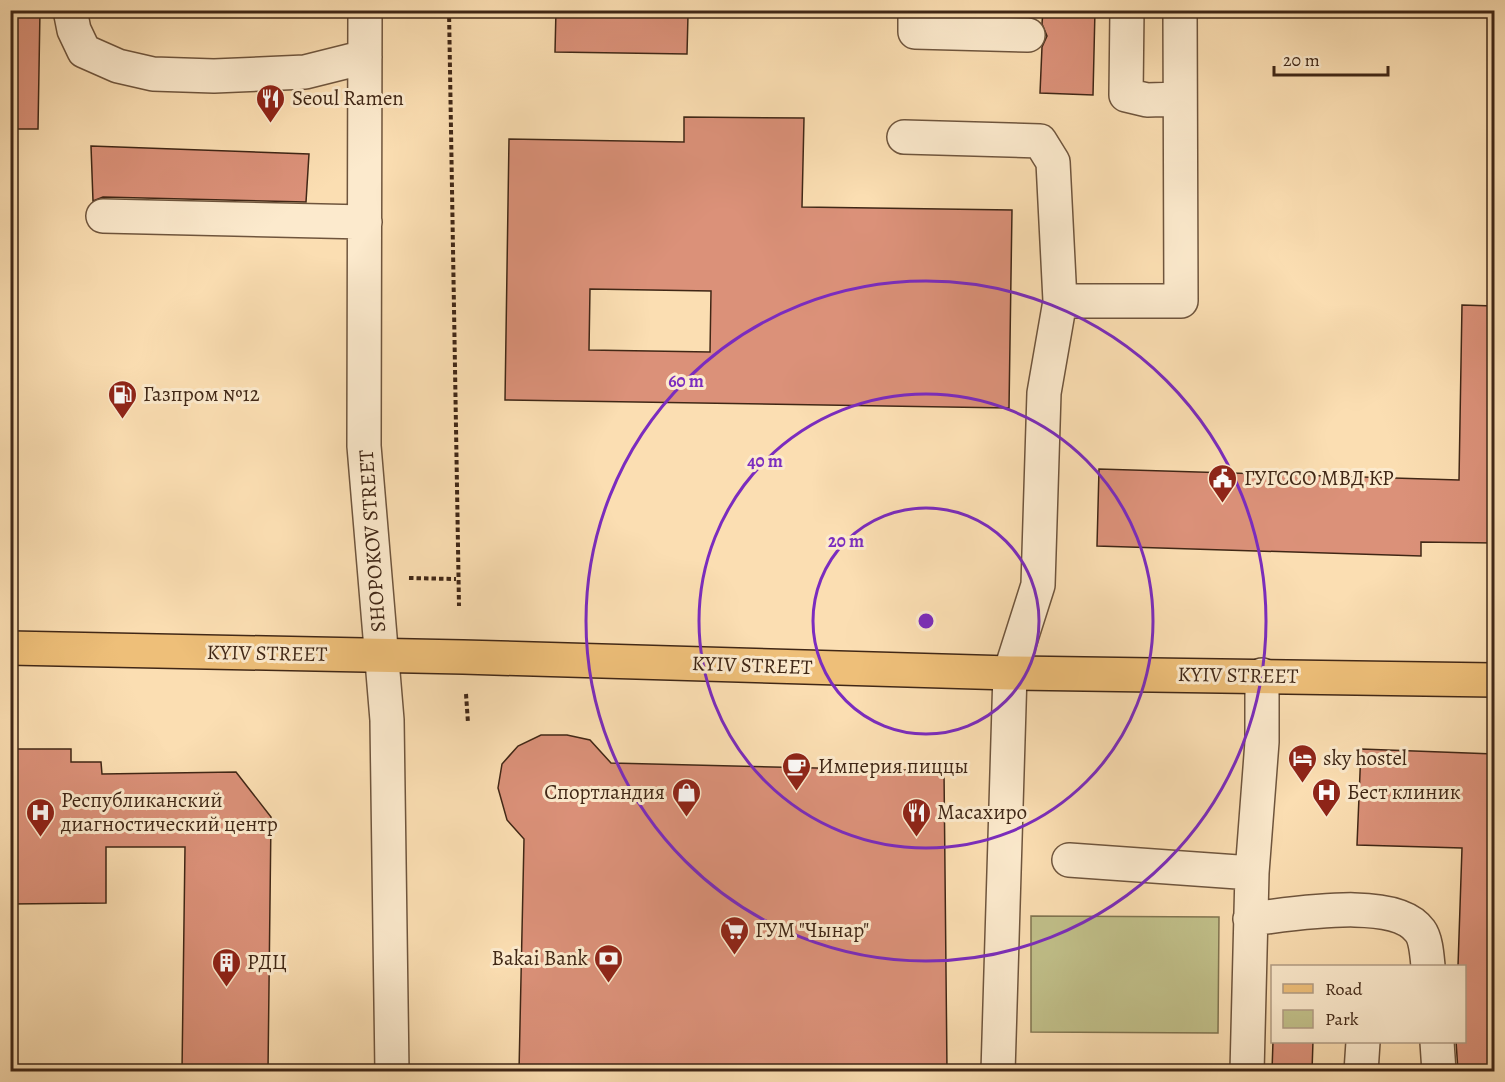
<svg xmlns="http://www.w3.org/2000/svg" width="1505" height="1082" font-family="Alegreya,serif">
	<rect width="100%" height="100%" fill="#fbdeb2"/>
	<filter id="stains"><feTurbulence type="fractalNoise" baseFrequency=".00333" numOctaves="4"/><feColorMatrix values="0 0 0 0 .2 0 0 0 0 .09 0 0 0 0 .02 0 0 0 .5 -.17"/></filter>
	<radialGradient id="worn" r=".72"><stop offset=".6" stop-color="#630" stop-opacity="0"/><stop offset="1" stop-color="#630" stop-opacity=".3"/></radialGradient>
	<path fill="#c1c08a" stroke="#807450" stroke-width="1.5" d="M 1031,916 L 1219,917 L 1218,1033 L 1031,1032 Z"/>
	<path fill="#db9179" stroke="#402716" stroke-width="1.5" fill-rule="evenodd" d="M 10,10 L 40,10 L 38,129 L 10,129 Z
		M 556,10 L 639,10 L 639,14 L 688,15 L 687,54 L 555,52 Z
		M 1043,10 L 1095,10 L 1093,95 L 1040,93 L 1042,47 L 1047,36 L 1042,24 Z
		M 684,117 L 804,118 L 802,207 L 1012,210 L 1009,408 L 505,400 L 509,139 L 684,142 ZM 590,289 L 711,291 L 710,352 L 589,350 Z
		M 91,146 L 309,154 L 306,202 L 103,197 L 93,201 Z
		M 1462,305 L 1494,306 L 1494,543 L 1421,542 L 1421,556 L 1097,546 L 1099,469 L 1459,480 Z
		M 541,735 L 567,735 L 590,740 L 611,763 L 944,771 L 947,1071 L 519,1071 L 524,839 L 507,820 L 498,788 L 502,764 L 518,746 Z
		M 10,749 L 71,749 L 71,762 L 101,762 L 102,774 L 236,772 L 271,817 L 268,1071 L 182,1071 L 185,847 L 106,847 L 106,903 L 10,904 Z
		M 1361,749 L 1494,754 L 1494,1071 L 1458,1071 L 1456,1041 L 1464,1041 L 1464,966 L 1458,966 L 1462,848 L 1357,845 Z
		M 1273,1041 L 1313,1041 L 1312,1071 L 1272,1071 Z"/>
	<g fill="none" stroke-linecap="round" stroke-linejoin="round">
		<defs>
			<path id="minor" d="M 70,10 L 74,30 L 84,51 L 118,66 L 153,74 L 214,76 L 305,72 L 365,57
				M 365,10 L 364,446 L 387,720 L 392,1072
				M 915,10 L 915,32 L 1028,35
				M 1127,10 L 1126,95 L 1147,100 L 1180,99
				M 904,137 L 1040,141 L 1053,162 L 1060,301 L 1044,393 L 1038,585 L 1010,673 L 998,1072
				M 103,216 L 365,222
				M 1060,301 L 1181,301 L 1180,10
				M 1069,860 L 1252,873
				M 1250,919 C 1289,915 1395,895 1420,931 C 1426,939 1427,956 1428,966
				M 1437,1042 L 1439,1072
				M 1247,1072 L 1252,873 L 1262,742 L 1262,675
				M 1361,1072 L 1363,1042"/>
			<path id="major" d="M 10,648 L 463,657 L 1010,673 L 1494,680"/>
		</defs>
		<use href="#minor" stroke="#6f553d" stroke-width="36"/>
		<use href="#major" stroke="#402716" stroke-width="36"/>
		<path stroke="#402716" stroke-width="4" stroke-dasharray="4.5 3" stroke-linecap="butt" d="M 449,10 L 459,606
			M 409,578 L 456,579
			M 466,694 L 468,723"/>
		<use href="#minor" stroke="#fceacd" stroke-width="33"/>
		<use href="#major" stroke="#eebf79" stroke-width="33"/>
	</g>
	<g fill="none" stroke="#7b2cbf" stroke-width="3">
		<circle cx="926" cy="621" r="113"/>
		<circle cx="926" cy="621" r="227"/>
		<circle cx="926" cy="621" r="340"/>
	</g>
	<defs>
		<symbol id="restaurant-pin" viewBox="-11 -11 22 30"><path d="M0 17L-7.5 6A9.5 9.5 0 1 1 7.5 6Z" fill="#8f2418" stroke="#fceacd"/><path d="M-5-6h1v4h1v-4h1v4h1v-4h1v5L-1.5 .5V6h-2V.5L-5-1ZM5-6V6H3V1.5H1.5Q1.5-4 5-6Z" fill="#fff"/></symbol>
		<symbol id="fuel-pin" viewBox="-11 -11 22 30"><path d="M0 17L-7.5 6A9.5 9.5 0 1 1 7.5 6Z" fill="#8f2418" stroke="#fceacd"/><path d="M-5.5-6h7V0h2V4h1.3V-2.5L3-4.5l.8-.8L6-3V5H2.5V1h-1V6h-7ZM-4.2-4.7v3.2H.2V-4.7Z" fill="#fff"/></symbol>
		<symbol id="civic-pin" viewBox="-11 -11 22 30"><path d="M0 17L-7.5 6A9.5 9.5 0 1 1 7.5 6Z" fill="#8f2418" stroke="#fceacd"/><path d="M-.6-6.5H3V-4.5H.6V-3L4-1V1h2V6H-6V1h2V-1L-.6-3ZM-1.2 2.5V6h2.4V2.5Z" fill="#fff"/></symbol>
		<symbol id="hotel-pin" viewBox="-11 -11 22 30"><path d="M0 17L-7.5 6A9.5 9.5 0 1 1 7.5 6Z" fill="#8f2418" stroke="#fceacd"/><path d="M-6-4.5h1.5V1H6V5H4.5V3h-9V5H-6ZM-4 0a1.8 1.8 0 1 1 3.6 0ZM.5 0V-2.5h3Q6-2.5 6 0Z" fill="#fff"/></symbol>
		<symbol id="cafe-pin" viewBox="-11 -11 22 30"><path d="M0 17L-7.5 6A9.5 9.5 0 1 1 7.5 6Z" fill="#8f2418" stroke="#fceacd"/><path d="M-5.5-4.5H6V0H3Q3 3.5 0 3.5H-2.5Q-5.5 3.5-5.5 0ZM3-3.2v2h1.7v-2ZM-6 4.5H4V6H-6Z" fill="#fff"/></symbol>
		<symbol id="shop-pin" viewBox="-11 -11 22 30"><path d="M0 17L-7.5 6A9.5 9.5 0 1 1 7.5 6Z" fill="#8f2418" stroke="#fceacd"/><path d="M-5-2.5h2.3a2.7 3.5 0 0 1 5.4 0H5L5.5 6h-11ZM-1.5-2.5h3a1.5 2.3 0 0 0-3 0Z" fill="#fff"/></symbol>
		<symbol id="hospital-pin" viewBox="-11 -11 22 30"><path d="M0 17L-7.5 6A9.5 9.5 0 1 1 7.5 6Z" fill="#8f2418" stroke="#fceacd"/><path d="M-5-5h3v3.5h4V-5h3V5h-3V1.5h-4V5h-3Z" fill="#fff"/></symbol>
		<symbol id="supermarket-pin" viewBox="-11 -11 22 30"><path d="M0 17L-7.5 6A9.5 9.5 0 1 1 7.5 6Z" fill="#8f2418" stroke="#fceacd"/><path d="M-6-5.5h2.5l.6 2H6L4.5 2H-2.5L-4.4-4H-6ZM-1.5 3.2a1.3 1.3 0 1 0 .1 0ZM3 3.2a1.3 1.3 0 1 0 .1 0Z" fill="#fff"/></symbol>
		<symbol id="bank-pin" viewBox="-11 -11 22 30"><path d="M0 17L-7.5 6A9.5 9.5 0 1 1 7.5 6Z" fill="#8f2418" stroke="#fceacd"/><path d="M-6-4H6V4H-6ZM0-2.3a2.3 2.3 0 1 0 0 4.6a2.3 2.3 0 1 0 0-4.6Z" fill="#fff"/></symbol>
		<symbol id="building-pin" viewBox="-11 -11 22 30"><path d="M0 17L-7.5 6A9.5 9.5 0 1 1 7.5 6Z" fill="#8f2418" stroke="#fceacd"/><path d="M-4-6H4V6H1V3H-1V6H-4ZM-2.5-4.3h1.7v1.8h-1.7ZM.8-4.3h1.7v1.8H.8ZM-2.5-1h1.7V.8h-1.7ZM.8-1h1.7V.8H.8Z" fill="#fff"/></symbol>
	</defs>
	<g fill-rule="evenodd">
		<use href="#restaurant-pin" x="254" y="82" width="33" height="45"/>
		<use href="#fuel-pin" x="106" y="378" width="33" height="45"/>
		<use href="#civic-pin" x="1206" y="462" width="33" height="45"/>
		<use href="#hotel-pin" x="1286" y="742" width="33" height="45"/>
		<use href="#cafe-pin" x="780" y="750" width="33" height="45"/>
		<use href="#shop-pin" x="670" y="776" width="33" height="45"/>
		<use href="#hospital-pin" x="1310" y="776" width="33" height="45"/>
		<use href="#hospital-pin" x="24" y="796" width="33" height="45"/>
		<use href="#restaurant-pin" x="900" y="796" width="33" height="45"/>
		<use href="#supermarket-pin" x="718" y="914" width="33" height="45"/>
		<use href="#bank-pin" x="592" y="942" width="33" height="45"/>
		<use href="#building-pin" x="210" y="946" width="33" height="45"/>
	</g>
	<g text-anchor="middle" stroke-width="6" stroke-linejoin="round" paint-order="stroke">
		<g font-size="21" fill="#402716" stroke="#fceacd" text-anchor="start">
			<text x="292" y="105">Seoul Ramen</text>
			<text x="143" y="401">Газпром №12</text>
			<text x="1244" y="485">ГУГССО МВД КР</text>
			<text x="1323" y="765">sky hostel</text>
			<text x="818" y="773">Империя пиццы</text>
			<text x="665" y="799" text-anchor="end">Спортландия</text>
			<text x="1347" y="799">Бест клиник</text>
			<text x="61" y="807">Республиканский<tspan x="61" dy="24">диагностический центр</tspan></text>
			<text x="937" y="819">Масахиро</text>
			<text x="755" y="937">ГУМ "Чынар"</text>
			<text x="588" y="965" text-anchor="end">Bakai Bank</text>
			<text x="247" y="969">РДЦ</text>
		</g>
		<g font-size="21" fill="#402716" stroke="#fceacd">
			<text transform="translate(372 541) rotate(-94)" y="7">SHOPOKOV STREET</text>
			<text transform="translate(267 653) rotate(1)" y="7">KYIV STREET</text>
			<text transform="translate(752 665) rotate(2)" y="7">KYIV STREET</text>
			<text transform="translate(1238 675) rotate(1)" y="7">KYIV STREET</text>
		</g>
	</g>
	<circle cx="926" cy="621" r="9" fill="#7b2cbf" stroke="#fceacd" stroke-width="3"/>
	<g font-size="18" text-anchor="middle" font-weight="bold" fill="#7b2cbf" stroke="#fceacd" stroke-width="6" stroke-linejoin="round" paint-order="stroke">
		<text x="686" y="387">60 m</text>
		<text x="765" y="467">40 m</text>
		<text x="846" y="547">20 m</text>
	</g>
	<rect width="1505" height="1082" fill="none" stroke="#fbdeb2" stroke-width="36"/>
	<rect x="12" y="12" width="1481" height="1058" fill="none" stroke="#402716" stroke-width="3"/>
	<rect x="18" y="18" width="1469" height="1046" fill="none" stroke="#402716" stroke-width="1.5"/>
	<rect x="1271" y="965" width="195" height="78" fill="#fceacd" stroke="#b19c84" stroke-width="1.5"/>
	<rect x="1283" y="984" width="30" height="9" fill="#eebf79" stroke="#b19c84" stroke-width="1.5"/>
	<text x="1325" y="995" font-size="18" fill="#402716">Road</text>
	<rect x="1283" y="1010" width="30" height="18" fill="#c1c08a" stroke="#b19c84" stroke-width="1.5"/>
	<text x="1325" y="1025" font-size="18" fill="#402716">Park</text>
	<path d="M1274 66v9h114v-9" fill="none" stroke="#402716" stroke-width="3"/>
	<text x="1283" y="66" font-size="18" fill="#402716" stroke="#fceacd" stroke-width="4.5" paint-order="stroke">20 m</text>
	<rect width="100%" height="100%" filter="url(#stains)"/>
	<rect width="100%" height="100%" fill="url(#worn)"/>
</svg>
